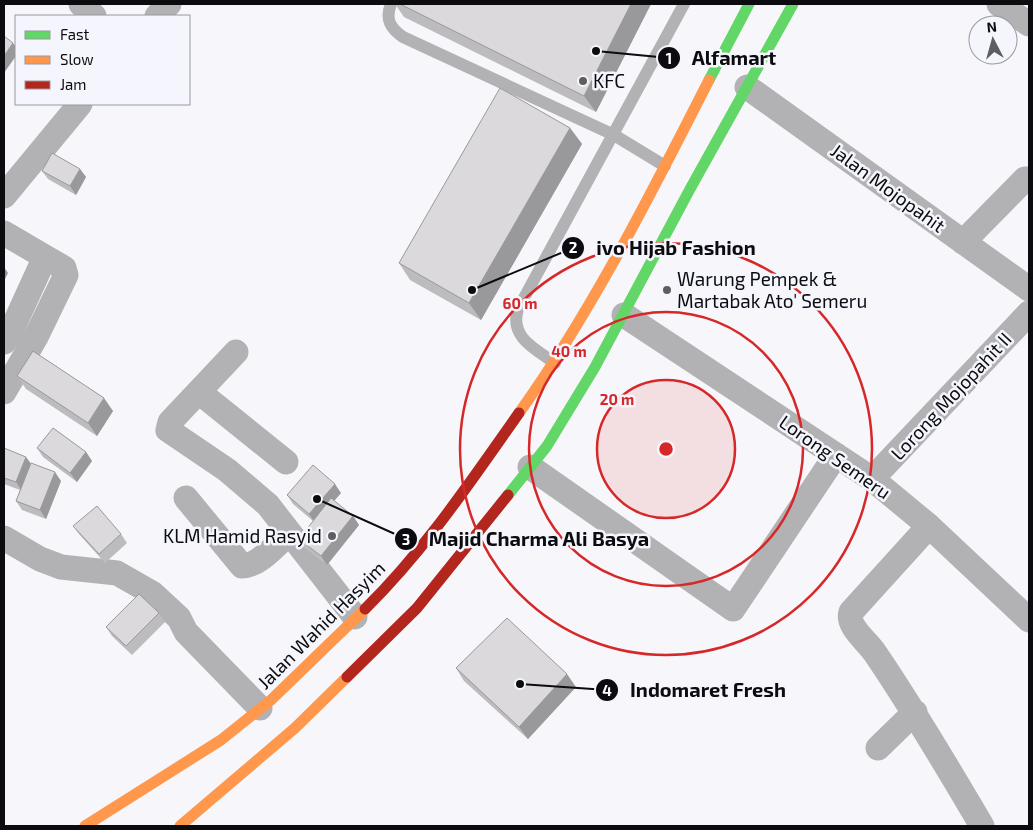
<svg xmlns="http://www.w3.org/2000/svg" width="1033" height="830" font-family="'Exo 2',sans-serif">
	<rect width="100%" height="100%" fill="#f7f7fb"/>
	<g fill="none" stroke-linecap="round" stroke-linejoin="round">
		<path stroke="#b2b2b4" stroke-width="12" d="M 391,4 C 385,19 390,28 403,37 L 614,135 L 665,166
			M 555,363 C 535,349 509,337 518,309 L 684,4"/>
		<path stroke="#b2b2b4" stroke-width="25" d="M 81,4 L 94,16
			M 999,4 L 1029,24
			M 157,16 L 169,4
			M 747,87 L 1029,289
			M 4,196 L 80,104
			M 4,233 L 45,257 L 13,327 L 4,342
			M 963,242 L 1025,179 L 1029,179
			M 624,315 L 872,479 L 929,526 L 1029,620
			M 236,352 L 170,422 L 168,430 L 227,470 L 268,505 L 355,617
			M 4,392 L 36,337 L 66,275 L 64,268 L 45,257
			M 199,392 L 286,462
			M 530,467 L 733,609 L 836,455
			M 872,479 L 1029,313
			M 186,498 L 242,566 C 259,566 277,544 289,533
			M 929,526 L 851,612 C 846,626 868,642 875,653 C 913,709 948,768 982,826
			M 4,538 L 40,559 L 61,567 L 117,573 L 152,593 L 179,618 L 186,632 L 260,708
			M 878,748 L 915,712"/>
		<path stroke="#63d668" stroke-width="11" d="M 709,80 L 749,4
			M 508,495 L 547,446 L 595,367 L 690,189 L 793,4"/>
		<path stroke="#ff974d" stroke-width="11" d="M 519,413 C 592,311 652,192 709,80
			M 85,826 L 221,740 L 271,700 L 365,609
			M 180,826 L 295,728 L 347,677"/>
		<path stroke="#b3261e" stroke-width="11" d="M 365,609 C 425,550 471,481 519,413
			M 347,677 L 417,608 L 508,495"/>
	</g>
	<path fill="#bcbbbd" d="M 395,4 L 651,4 L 596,112 L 404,17 Z
		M 570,128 L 582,144 L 481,320 L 410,280 L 399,263 Z
		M 80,169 L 86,177 L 76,195 L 48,179 L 42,171 Z
		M 17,376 L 113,411 L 97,436 L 26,389 Z
		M 4,448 L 61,481 L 46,519 L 22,510 L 16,501 L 20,490 L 4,484 Z
		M 37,448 L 86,452 L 92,461 L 77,482 L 43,457 Z
		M 341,493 L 334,501 L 353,516 L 359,525 L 327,565 L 305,548 L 299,539 L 313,521 L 293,504 L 287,495 Z
		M 73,526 L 121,534 L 127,543 L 105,563 L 79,534 Z
		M 159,613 L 165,622 L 132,655 L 112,636 L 106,627 Z
		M 456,668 L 576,687 L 528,739 L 464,681 Z"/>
	<path fill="#99989a" d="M 631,4 L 651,4 L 596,112 L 584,96 Z
		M 13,43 L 16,47 L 16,56 L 4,73 L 4,56 Z
		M 570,128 L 582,144 L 481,320 L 469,303 Z
		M 80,169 L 86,177 L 76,195 L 70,186 Z
		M 4,267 L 8,273 L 4,281 Z
		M 104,398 L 113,411 L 97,436 L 88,423 Z
		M 86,452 L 92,461 L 77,482 L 70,473 Z
		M 26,457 L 32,465 L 22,491 L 16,482 Z
		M 55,472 L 61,481 L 46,519 L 40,510 Z
		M 335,484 L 341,493 L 315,523 L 309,514 Z
		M 353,516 L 359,525 L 327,565 L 321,556 Z
		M 567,674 L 576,687 L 528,739 L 519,727 Z"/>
	<path fill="#dbd9dc" stroke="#99989a" d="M 400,4 L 631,4 L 584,96 Z
		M 4,36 L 13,43 L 4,56 Z
		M 500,88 L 570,128 L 469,303 L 399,263 Z
		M 52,153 L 80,169 L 70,186 L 42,171 Z
		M 33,351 L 104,398 L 88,423 L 17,376 Z
		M 53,428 L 86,452 L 70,473 L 37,448 Z
		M 4,448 L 26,457 L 16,482 L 4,478 Z
		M 31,463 L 55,472 L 40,510 L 16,501 Z
		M 313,465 L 335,484 L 309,514 L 287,495 Z
		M 331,498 L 353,516 L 321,556 L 299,539 Z
		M 97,506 L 121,534 L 99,554 L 73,526 Z
		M 139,594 L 159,613 L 126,646 L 106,627 Z
		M 507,618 L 567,674 L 519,727 L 456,668 Z"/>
	<circle cx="666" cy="449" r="69" fill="#d62828" fill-opacity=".12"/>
	<g fill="none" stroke="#d62828" stroke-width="2.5">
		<circle cx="666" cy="449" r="69"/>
		<circle cx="666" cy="449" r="137"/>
		<circle cx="666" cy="449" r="206"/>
	</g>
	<g fill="#5e5e62" stroke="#f5f6fd" stroke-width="2">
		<circle cx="583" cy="81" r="5"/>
		<circle cx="667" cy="290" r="5"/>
		<circle cx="332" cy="536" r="5"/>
	</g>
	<g text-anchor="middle" stroke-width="5" stroke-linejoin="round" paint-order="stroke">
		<g font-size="19" fill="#0c0c10" stroke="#f5f6fd" text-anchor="start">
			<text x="593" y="88">KFC</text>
			<text x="677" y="286">Warung Pempek &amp;<tspan x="677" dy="22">Martabak Ato' Semeru</tspan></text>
			<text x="322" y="543" text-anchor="end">KLM Hamid Rasyid</text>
		</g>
		<g font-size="19" fill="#0c0c10" stroke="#f5f6fd">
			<text transform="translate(888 188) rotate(36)" y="7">Jalan Mojopahit</text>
			<text transform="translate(951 396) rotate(-47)" y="7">Lorong Mojopahit II</text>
			<text transform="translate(835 457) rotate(35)" y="7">Lorong Semeru</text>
			<text transform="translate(321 625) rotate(-45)" y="7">Jalan Wahid Hasyim</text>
		</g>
	</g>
	<circle cx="666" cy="449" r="8" fill="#d62828" stroke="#f5f6fd" stroke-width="2.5"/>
	<g font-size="15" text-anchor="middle" font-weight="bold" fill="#d62828" stroke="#f5f6fd" stroke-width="5" stroke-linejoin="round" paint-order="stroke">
		<text x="520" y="309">60 m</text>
		<text x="569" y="357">40 m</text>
		<text x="617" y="405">20 m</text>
	</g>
	<path fill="none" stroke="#0c0c10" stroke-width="2" d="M596 51L669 58M472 290L573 248M317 499L406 539M520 684L607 690"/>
	<g fill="#0c0c10" stroke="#f5f6fd" stroke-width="2">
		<circle cx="596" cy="51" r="5"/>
		<circle cx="472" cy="290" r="5"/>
		<circle cx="317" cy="499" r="5"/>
		<circle cx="520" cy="684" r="5"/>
		<circle cx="669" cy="58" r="12"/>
		<circle cx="573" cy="248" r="12"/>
		<circle cx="406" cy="539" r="12"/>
		<circle cx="607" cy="690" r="12"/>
	</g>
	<g font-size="15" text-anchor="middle" font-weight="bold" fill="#fff">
		<text x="669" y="64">1</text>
		<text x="573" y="253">2</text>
		<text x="406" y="545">3</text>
		<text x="607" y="696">4</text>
	</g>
	<g font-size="20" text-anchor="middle" font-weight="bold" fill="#0c0c10" stroke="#f5f6fd" stroke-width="5" stroke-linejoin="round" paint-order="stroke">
		<text x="734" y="65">Alfamart</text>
		<text x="676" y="255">ivo Hijab Fashion</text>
		<text x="539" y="546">Majid Charma Ali Basya</text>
		<text x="708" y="697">Indomaret Fresh</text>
	</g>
	<rect width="1033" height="830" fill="none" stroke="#0c0c10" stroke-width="10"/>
	<rect x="15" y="15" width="175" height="90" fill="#f5f6fd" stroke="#98989e"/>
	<rect x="25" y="31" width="25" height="8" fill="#63d668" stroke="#98989e"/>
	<text x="60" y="40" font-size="15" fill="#0c0c10">Fast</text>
	<rect x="25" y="56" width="25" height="8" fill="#ff974d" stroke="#98989e"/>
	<text x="60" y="65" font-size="15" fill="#0c0c10">Slow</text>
	<rect x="25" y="81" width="25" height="8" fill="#b3261e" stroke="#98989e"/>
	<text x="60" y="90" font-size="15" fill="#0c0c10">Jam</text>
	<g transform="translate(993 40) rotate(354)"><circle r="24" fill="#f5f6fd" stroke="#98989e"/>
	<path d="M0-4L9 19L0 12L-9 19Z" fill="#5e5e62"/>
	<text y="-8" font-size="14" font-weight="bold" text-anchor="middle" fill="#0c0c10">N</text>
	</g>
</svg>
